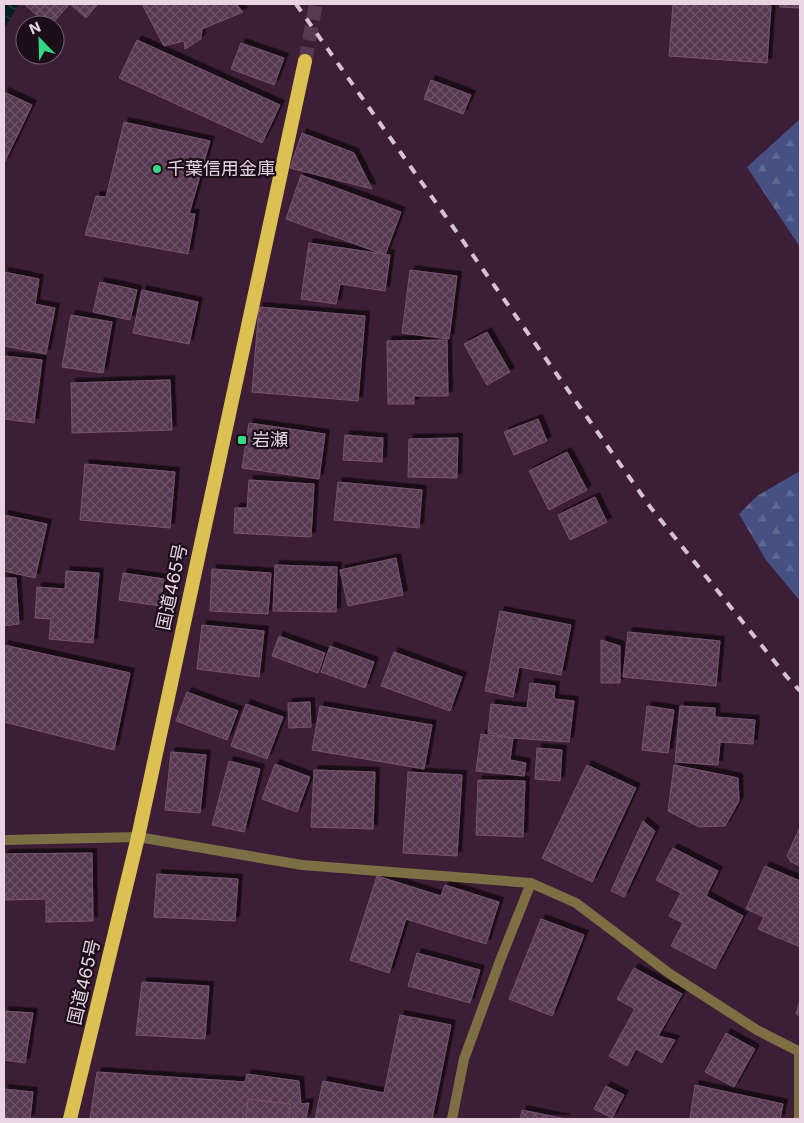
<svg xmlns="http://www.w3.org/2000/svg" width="804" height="1123" font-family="Inter,'Noto Sans JP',sans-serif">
	<defs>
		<pattern id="forest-firs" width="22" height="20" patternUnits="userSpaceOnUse" patternTransform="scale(1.25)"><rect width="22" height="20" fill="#475082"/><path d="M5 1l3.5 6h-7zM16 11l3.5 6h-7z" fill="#626894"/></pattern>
		<pattern id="water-waves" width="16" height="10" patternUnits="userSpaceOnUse" patternTransform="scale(1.25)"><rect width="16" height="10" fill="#031d22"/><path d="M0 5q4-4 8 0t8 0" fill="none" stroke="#283d42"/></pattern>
		<pattern id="building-cross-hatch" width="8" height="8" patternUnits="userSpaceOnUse" patternTransform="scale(1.25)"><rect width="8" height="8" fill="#573751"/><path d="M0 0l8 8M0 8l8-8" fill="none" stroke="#6f536a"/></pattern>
		<filter id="shadow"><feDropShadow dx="4.5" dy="-4.5" stdDeviation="0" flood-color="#0009"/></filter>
	</defs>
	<rect width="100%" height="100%" fill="#3d1e37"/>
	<path fill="url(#forest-firs)" d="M 800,119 L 800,247 L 747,167 Z
		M 800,471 L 800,601 L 766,560 L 739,514 L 757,496 Z"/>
	<path fill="url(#water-waves)" d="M 4,4 L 19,4 L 4,29 Z"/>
	<path fill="url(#building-cross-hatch)" stroke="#75536e" filter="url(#shadow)" d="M 24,4 L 70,4 L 51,25 L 48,25 Z
		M 70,4 L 98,4 L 86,18 Z
		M 142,4 L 236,4 L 243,12 L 202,29 L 201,39 L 185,49 L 184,41 L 164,46 Z
		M 673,4 L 745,4 L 771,6 L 767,63 L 669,56 Z
		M 780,4 L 800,4 L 800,8 L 780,7 Z
		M 137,40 L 280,105 L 262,143 L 119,78 Z
		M 241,43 L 284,58 L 274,85 L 231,69 Z
		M 431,80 L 471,95 L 463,114 L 424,99 Z
		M 4,92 L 32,105 L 4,163 Z
		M 124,122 L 210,141 L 189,214 L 195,214 L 188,254 L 85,235 L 96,196 L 106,197 Z
		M 302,133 L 354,153 L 372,189 L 290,168 Z
		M 301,175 L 401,212 L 385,255 L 286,219 Z
		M 309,243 L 390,255 L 385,291 L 340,284 L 336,304 L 301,299 Z
		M 410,270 L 457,276 L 449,339 L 402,333 Z
		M 4,272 L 39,279 L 35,304 L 55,308 L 46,354 L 4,346 Z
		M 100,282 L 137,290 L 130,320 L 93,312 Z
		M 142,290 L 198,302 L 189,344 L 133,333 Z
		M 259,307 L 365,316 L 358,401 L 252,392 Z
		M 71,315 L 112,322 L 103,373 L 62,367 Z
		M 487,332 L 510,372 L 487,385 L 464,344 Z
		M 447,340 L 448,396 L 414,396 L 414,404 L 388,404 L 387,341 Z
		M 4,356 L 42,360 L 34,423 L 4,419 Z
		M 170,380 L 172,430 L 72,433 L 71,383 Z
		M 538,419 L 547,441 L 514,455 L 504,432 Z
		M 249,423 L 325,434 L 319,479 L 242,468 Z
		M 345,435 L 383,438 L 382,462 L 343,460 Z
		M 458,438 L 457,478 L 408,477 L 409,439 Z
		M 567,452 L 587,490 L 549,510 L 529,471 Z
		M 85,464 L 175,472 L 170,528 L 80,520 Z
		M 249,480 L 314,484 L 311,537 L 234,533 L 235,508 L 247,508 Z
		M 338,482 L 422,490 L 419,528 L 334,520 Z
		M 595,497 L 607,522 L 570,540 L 558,515 Z
		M 4,515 L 47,524 L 35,578 L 4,571 Z
		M 396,558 L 403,595 L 348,606 L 340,570 Z
		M 275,565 L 337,567 L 336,612 L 273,611 Z
		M 212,569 L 271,573 L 268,614 L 210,611 Z
		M 66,571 L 99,573 L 93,643 L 49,639 L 51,619 L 35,618 L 37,587 L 65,589 Z
		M 123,573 L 164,579 L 160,606 L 119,600 Z
		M 4,578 L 16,578 L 19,624 L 4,626 Z
		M 500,611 L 571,625 L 561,675 L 519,667 L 513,697 L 485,691 Z
		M 202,625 L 264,631 L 259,677 L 197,669 Z
		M 628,632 L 720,641 L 716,686 L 623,677 Z
		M 279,636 L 325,653 L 318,673 L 272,656 Z
		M 601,640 L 620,646 L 620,683 L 601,683 Z
		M 4,645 L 130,673 L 114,750 L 4,722 Z
		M 330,646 L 374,662 L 365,688 L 321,672 Z
		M 394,652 L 462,677 L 450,711 L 381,686 Z
		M 530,683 L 555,686 L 554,699 L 574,701 L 569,742 L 513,738 L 488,733 L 491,704 L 527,708 Z
		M 187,692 L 238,711 L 227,740 L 176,721 Z
		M 310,702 L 311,727 L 289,728 L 288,703 Z
		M 246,704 L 283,717 L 267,759 L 231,746 Z
		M 320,706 L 432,725 L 424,769 L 312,750 Z
		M 647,706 L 674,710 L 668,753 L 642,750 Z
		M 680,706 L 715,708 L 715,717 L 755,720 L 753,744 L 720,742 L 718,765 L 675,762 Z
		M 481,734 L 513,738 L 510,760 L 526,763 L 524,776 L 476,771 Z
		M 537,748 L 562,750 L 560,781 L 535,779 Z
		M 171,752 L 206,755 L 200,813 L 165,810 Z
		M 229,761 L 260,769 L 244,832 L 212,825 Z
		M 275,764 L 310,777 L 297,812 L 262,799 Z
		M 587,765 L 636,788 L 592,882 L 542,858 Z
		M 674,765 L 738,778 L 739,801 L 725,826 L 699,827 L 668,811 Z
		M 314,770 L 375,772 L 373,829 L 311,827 Z
		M 408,772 L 462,775 L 457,856 L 403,853 Z
		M 478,780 L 525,781 L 523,837 L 476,835 Z
		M 643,821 L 655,831 L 624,897 L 611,891 Z
		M 800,827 L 800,866 L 791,862 L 787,856 Z
		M 673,848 L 718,871 L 706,896 L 743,916 L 715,969 L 671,946 L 683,923 L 669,916 L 681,893 L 656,880 Z
		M 92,853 L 93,921 L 46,922 L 46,899 L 4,900 L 4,854 Z
		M 765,866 L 800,881 L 800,947 L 758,929 L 764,917 L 746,909 Z
		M 157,874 L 238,879 L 235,921 L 154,917 Z
		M 377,876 L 441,896 L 445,885 L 499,902 L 486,944 L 406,919 L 389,973 L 350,960 Z
		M 541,919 L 584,935 L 552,1016 L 509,999 Z
		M 417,953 L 480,970 L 470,1003 L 408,986 Z
		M 634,968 L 682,994 L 658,1036 L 675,1040 L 662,1063 L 636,1049 L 627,1066 L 609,1056 L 635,1009 L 617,999 Z
		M 142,982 L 209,986 L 205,1039 L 136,1035 Z
		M 800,1000 L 800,1016 L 796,1014 Z
		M 4,1011 L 33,1013 L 25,1063 L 4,1060 Z
		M 400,1015 L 451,1025 L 432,1119 L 315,1119 L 323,1081 L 384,1093 Z
		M 726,1033 L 755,1049 L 734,1087 L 705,1072 Z
		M 97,1072 L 245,1082 L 247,1074 L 299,1081 L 301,1104 L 309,1103 L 306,1119 L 90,1119 Z
		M 695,1085 L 783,1104 L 780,1119 L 690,1119 Z
		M 606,1086 L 624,1095 L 612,1118 L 594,1109 Z
		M 4,1089 L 33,1092 L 30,1119 L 4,1119 Z
		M 248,1099 L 290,1104 L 289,1119 L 246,1119 Z
		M 522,1110 L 566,1119 L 520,1119 Z"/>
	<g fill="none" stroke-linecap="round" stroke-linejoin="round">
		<path stroke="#573951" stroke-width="14" stroke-dasharray="14 7" stroke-linecap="butt" d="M 305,61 L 316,4"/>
		<path stroke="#7b6f43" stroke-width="10" d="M 4,840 L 138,837 L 302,865 L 531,883 L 576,903 L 670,974 L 757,1030 L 800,1052
			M 799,1051 L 799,1119
			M 452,1119 L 464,1059 L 501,958 L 531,883"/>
		<path stroke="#ddc052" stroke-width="14" d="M 70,1119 L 138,837 L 305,61"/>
		<path stroke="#d7c2d2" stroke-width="4" stroke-dasharray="9 9" stroke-linecap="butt" d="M 296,4 L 651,508 L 787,677 L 800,691"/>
	</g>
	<g fill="#33d881" stroke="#1c0e19" stroke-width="2">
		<circle cx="157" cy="169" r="5"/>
		<rect x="237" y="435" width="10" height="10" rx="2.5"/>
	</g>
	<g text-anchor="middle" stroke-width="4.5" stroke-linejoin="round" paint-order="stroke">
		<g font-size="18" fill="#e8d4e3" stroke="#1c0e19" text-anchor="start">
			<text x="167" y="175">千葉信用金庫</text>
			<text x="252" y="446">岩瀬</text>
		</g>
		<g font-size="18" fill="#e8d4e3" stroke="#1c0e19">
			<text transform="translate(172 587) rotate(-78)" y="6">国道465号</text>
			<text transform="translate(84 982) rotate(-77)" y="6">国道465号</text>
		</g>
	</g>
	<rect width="804" height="1123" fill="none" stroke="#e8d4e3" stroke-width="10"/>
	<g transform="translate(40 40) rotate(337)"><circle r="24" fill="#1c0e19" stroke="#6e5d6a"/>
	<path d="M0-4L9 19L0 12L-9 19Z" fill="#33d881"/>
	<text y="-8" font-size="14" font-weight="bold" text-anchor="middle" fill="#e8d4e3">N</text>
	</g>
</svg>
